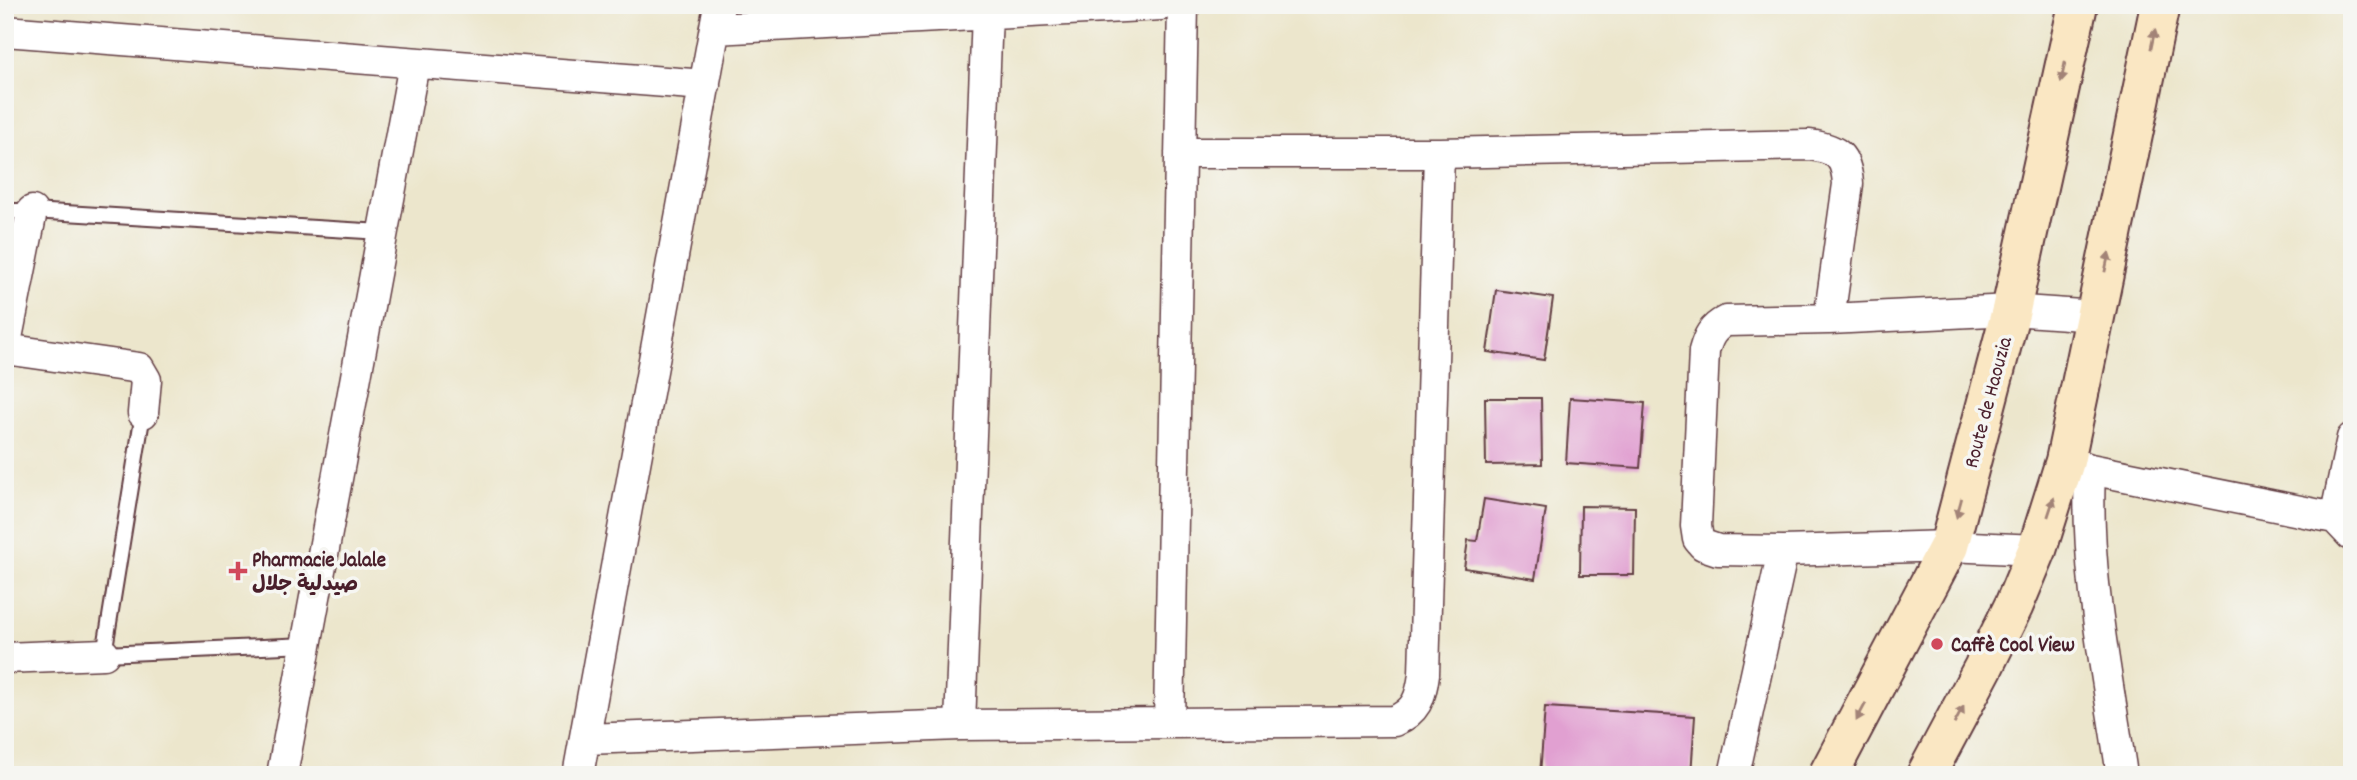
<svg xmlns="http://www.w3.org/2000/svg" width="2357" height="780" font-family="Dekko,'Playpen Sans Arabic',sans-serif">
	<rect width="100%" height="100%" fill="#f6f6f2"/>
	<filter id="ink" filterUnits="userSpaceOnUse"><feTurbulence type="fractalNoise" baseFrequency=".0143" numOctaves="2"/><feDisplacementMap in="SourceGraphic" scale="14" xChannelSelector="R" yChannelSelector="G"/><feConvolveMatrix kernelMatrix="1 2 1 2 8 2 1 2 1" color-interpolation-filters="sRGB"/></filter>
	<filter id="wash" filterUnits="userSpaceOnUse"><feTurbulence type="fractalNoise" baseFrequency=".00686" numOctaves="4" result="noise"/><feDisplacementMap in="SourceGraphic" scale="28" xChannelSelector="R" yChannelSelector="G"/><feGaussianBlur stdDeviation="1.57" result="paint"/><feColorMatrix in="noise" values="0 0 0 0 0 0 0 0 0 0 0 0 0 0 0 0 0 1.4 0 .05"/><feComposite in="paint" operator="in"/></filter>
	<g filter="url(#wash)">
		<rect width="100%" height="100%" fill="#ece6cc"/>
		<g id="blocks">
			<path fill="#e1a0d1" d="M 1496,290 L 1553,298 L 1544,360 L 1487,352 Z
				M 1485,398 L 1541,398 L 1542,464 L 1486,465 Z
				M 1570,398 L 1645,403 L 1640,468 L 1566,463 Z
				M 1484,499 L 1546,509 L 1535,579 L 1464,568 L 1468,540 L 1477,541 Z
				M 1581,506 L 1635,507 L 1634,575 L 1580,575 Z
				M 1545,707 L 1695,716 L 1691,775 L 1540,775 Z
				M 1469,770 L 1510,773 L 1510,775 L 1469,775 Z"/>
		</g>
	</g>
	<g filter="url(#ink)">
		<use href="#blocks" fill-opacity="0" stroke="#623d43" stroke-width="2"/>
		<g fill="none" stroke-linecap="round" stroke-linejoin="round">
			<defs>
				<path id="lane" d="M 5,211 L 32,211 L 382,232
					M 143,413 L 104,654 L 306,645"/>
				<path id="street" d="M 715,29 L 1161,5
					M 5,31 L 705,85
					M 1180,153 L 1439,153 L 1810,145 C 1838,149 1846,156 1848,184 L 1829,319
					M 5,348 L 32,211
					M 5,349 L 139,368 L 146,380 L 143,413
					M 2352,438 L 2335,518 L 2352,536
					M 2072,463 L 2090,469 L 2335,518
					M 2090,469 C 2085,571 2107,673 2122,775
					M 2037,550 L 1949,546 L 1783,551 L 1718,550 L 1703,545 L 1698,539 L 1696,526 L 1704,351 C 1708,337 1712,328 1726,321 L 1829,319 L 2011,310 L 2096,316
					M 5,658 L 104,654
					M 1169,722 L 1183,5
					M 960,725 L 987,13
					M 586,739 L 960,725 L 1394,721 C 1416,712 1421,698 1424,674 L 1439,153
					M 282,775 L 414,64
					M 578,775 L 719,5
					M 1734,775 L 1783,551"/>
				<path id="secondary" d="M 1828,775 L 1949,546 L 2011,310 L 2078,5
					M 1926,775 L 1983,668 L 2014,605 L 2037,550 L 2065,461 L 2160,5"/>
			</defs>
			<use href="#lane" stroke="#623d43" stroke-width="18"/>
			<use href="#street" stroke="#623d43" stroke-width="33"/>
			<use href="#secondary" stroke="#623d43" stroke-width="42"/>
			<use href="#lane" stroke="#fff" stroke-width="14"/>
			<use href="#street" stroke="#fff" stroke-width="30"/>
			<use href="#secondary" stroke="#fae7c3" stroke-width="38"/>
		</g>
		<defs><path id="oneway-solid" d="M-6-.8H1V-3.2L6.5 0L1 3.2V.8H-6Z" transform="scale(1.75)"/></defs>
		<g fill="#a28377">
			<use href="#oneway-solid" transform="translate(2153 39) rotate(-78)"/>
			<use href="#oneway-solid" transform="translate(2063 72) rotate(102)"/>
			<use href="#oneway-solid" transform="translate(2107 262) rotate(-78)"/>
			<use href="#oneway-solid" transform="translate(2051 507) rotate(-72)"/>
			<use href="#oneway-solid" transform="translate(1959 508) rotate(105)"/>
			<use href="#oneway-solid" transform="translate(1861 712) rotate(118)"/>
			<use href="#oneway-solid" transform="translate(1959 715) rotate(-62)"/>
		</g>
	</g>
	<g fill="#d1495b" stroke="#f6f6f2" stroke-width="2.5">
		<path d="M234.5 560.5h7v7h7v7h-7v7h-7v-7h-7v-7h7z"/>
		<circle cx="1937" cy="644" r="7"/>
	</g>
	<g text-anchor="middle" stroke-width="7" stroke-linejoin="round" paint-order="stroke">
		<g font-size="21" fill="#4a1f2b" stroke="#f6f6f2">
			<text transform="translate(1987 402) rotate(-75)" y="7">Route de Haouzia</text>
		</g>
		<g font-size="21" font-weight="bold" fill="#4a1f2b" stroke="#f6f6f2" text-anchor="start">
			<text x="252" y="566">Pharmacie Jalale<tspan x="252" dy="24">صيدلية جلال</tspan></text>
			<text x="1951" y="651">Caffè Cool View</text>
		</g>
	</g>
	<rect width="2357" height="780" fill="none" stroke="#f6f6f2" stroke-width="28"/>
</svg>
